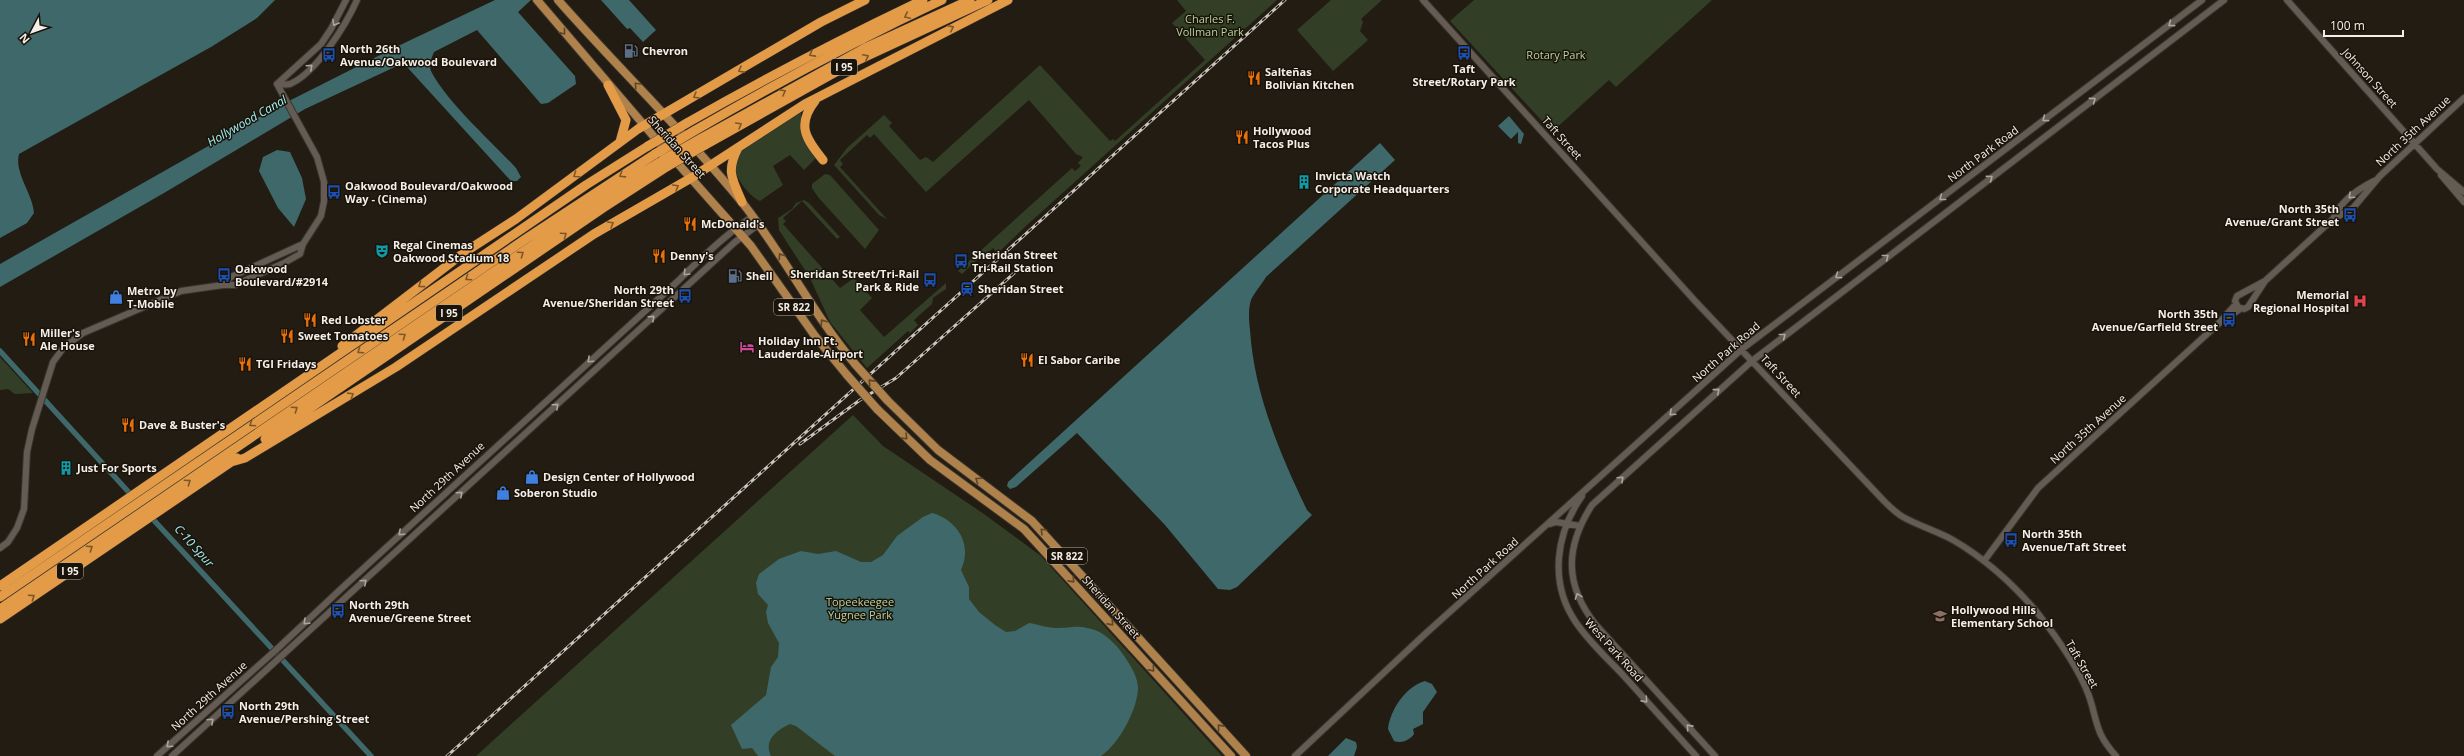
<svg xmlns="http://www.w3.org/2000/svg" width="2464" height="756" font-family="'Open Sans',sans-serif">
	<rect width="100%" height="100%" fill="#221c13"/>
	<path fill="#323f26" d="M 1177,0 L 1277,0 L 1027,225 L 998,253 L 993,248 L 985,255 L 981,256 L 962,274 L 958,271 L 1072,168 L 1075,171 L 1081,166 L 1078,163 L 1083,157 L 1076,154 L 1029,100 L 926,192 L 874,134 L 870,138 L 867,135 L 840,160 L 843,164 L 840,167 L 887,219 L 879,215 L 834,165 L 847,148 L 884,115 L 892,123 L 889,126 L 920,160 L 926,157 L 933,162 L 1040,65 L 1110,141 L 1113,139 L 1115,141 L 1205,60 L 1172,23 L 1186,11 Z
		M 1331,0 L 1382,0 L 1361,19 L 1363,22 L 1360,31 L 1368,40 L 1333,71 L 1297,30 Z
		M 1474,0 L 1712,0 L 1616,87 L 1609,80 L 1552,132 L 1450,21 Z
		M 801,112 L 801,129 L 817,157 L 804,170 L 790,155 L 773,166 L 783,185 L 760,201 C 751,197 738,182 736,172 C 735,166 737,159 738,153 Z
		M 825,174 L 830,175 L 879,230 L 865,249 L 818,197 L 812,188 L 812,184 Z
		M 804,200 L 809,203 L 840,237 L 837,239 L 802,201 L 783,218 L 786,221 L 783,224 L 840,288 L 854,278 L 872,298 L 860,310 L 884,337 L 946,283 L 946,289 L 933,298 L 932,304 L 914,320 L 918,325 L 910,333 L 908,331 L 867,368 L 830,322 L 810,278 L 779,230 L 778,218 L 792,209 L 796,203 Z
		M 0,357 L 33,393 L 15,394 L 8,389 L 0,390 Z
		M 853,415 L 883,446 L 984,514 L 1041,556 L 1222,756 L 476,756 Z"/>
	<path fill="#3f686a" d="M 0,0 L 275,0 L 257,18 L 211,47 L 19,154 C 14,173 33,194 34,213 L 27,223 L 0,238 Z
		M 495,0 L 531,0 L 518,12 L 575,76 L 576,84 L 548,103 L 541,104 L 477,30 L 434,52 C 431,59 428,66 432,73 C 449,104 491,141 516,168 L 521,177 L 517,181 L 511,181 L 407,67 L 399,65 L 305,109 L 164,193 L 0,287 L 0,264 L 277,107 L 398,46 Z
		M 601,0 L 629,0 L 656,30 L 643,42 L 630,28 L 627,29 Z
		M 1509,116 L 1524,134 L 1521,144 L 1518,143 L 1518,132 L 1511,139 L 1498,126 Z
		M 1380,143 L 1395,160 L 1266,277 C 1262,284 1254,293 1251,300 C 1248,309 1249,321 1250,330 C 1254,393 1280,454 1307,510 L 1312,515 L 1237,587 L 1230,590 L 1218,589 L 1165,525 L 1077,433 L 1016,487 L 1010,489 L 1007,486 L 1008,482 Z
		M 277,150 L 290,152 L 302,178 L 306,199 L 294,227 L 278,208 L 259,171 L 263,157 Z
		M 932,513 C 957,520 973,544 961,570 L 969,587 L 969,599 L 979,612 L 995,625 L 1006,632 L 1015,631 L 1029,623 C 1037,624 1047,628 1056,628 C 1073,628 1076,624 1095,630 C 1104,633 1113,642 1119,649 C 1127,660 1137,673 1138,687 C 1138,709 1119,744 1101,756 L 835,756 L 796,726 L 790,724 C 777,730 763,740 771,756 L 758,756 L 752,748 L 742,749 L 731,725 L 766,695 L 771,667 L 778,657 L 779,643 L 768,623 L 766,612 L 768,605 L 758,594 L 756,583 L 759,574 L 779,559 L 801,551 L 818,554 L 836,551 L 861,562 L 871,562 L 883,555 L 897,536 L 923,517 Z
		M 1425,681 L 1432,684 L 1437,692 L 1423,712 L 1423,724 L 1413,729 L 1414,734 C 1410,740 1401,744 1394,741 L 1388,729 C 1390,710 1406,686 1425,681 Z
		M 1346,738 L 1356,742 L 1357,747 L 1354,756 L 1328,756 Z"/>
	<g fill="none" stroke-linecap="round" stroke-linejoin="round">
		<path stroke="#3f686a" stroke-width="5.5" d="M 0,351 L 134,498
			M 149,515 L 371,756"/>
		<defs>
			<path id="minor" d="M 1423,0 L 1696,302 L 1884,501 C 1890,507 1896,513 1903,517 C 1919,526 1937,531 1953,540 C 1984,558 2012,583 2036,611 C 2056,636 2078,666 2089,696 C 2098,723 2095,733 2116,756
				M 2287,0 L 2437,169 L 2464,192
				M 277,84 C 281,84 286,85 290,84 C 316,73 346,25 357,0
				M 277,84 L 321,44 L 331,29 L 346,0
				M 2441,175 L 2464,202
				M 2333,219 C 2340,202 2358,189 2374,181
				M 2265,281 L 2237,296 L 2235,301 L 2238,307 L 2244,309 L 2248,307 L 2265,281 L 2333,219 L 2353,208 L 2380,176 L 2464,98
				M 223,285 L 231,277 L 303,244
				M 2218,324 L 2236,304
				M 1582,496 C 1556,533 1549,582 1575,621 C 1588,641 1607,658 1623,675 C 1647,702 1672,729 1696,756
				M 1550,524 L 1556,522 L 1580,526
				M 0,548 L 8,542 L 17,528 L 24,509 L 27,452 L 32,429 L 53,362 L 64,347 L 83,333 L 181,291 L 223,285 L 235,285 L 284,263 L 300,254 L 303,244 L 321,216 L 324,201 L 324,182 L 317,157 L 277,84
				M 1984,561 L 2038,488 L 2218,324 L 2240,309
				M 157,756 L 277,649 L 342,588 L 678,281 C 702,257 725,235 753,216
				M 172,756 C 359,584 547,413 735,242 L 759,224
				M 1295,756 L 1424,635 L 1742,349 L 2202,0
				M 1715,756 L 1596,625 C 1564,585 1565,547 1592,505 L 1752,361 L 2224,0"/>
			<path id="major" d="M 537,0 L 661,145
				M 558,0 C 618,68 684,131 741,201 C 783,253 812,313 855,364
				M 673,158 L 751,246 L 815,336 L 847,375
				M 887,400 L 938,450 L 1032,521 L 1246,756
				M 877,409 L 930,460 L 1024,529 L 1231,756"/>
			<path id="highway" d="M 608,85 L 626,120 L 620,142
				M 815,101 C 796,125 806,139 823,160
				M 687,123 C 764,79 843,38 923,0
				M 694,131 C 775,84 857,40 942,0
				M 700,139 L 867,47 L 970,0
				M 705,145 L 850,64 L 988,0
				M 738,148 C 726,171 732,179 742,202
				M 342,346 L 465,252 L 516,219 L 638,129 L 821,22 L 865,0
				M 265,439 L 603,208 L 668,166
				M 231,462 L 245,458 L 396,367 L 594,234 L 691,178 L 805,104 L 1008,0
				M 0,586 L 586,185 L 648,146
				M 0,597 L 527,238 L 655,154
				M 0,609 L 596,202 L 663,160
				M 0,619 L 237,458"/>
		</defs>
		<use href="#minor" stroke="#393430" stroke-width="8"/>
		<use href="#major" stroke="#393430" stroke-width="10"/>
		<use href="#highway" stroke="#393430" stroke-width="10"/>
		<use href="#minor" stroke="#645c52" stroke-width="6"/>
		<use href="#major" stroke="#b0824b" stroke-width="8"/>
		<use href="#highway" stroke="#e39b47" stroke-width="9"/>
		<defs>
			<path id="rail" d="M 800,444 L 860,400 L 896,378 L 1021,267
				M 447,756 L 1285,0"/>
		</defs>
		<use href="#rail" stroke="#cac5be" stroke-width="3"/>
		<use href="#rail" stroke="#19130a" stroke-width="1.5" stroke-dasharray="4.5" stroke-linecap="butt"/>
		<defs>
			<path id="major-bridge" d="M 855,364 L 887,400
				M 847,375 L 877,409"/>
			<path id="highway-bridge" d="M 648,146 L 687,123
				M 655,154 L 694,131
				M 663,160 L 700,139
				M 668,166 L 705,145"/>
		</defs>
		<use href="#major-bridge" stroke="#393430" stroke-width="10" stroke-linecap="butt"/>
		<use href="#highway-bridge" stroke="#393430" stroke-width="10" stroke-linecap="butt"/>
		<use href="#major-bridge" stroke="#b0824b" stroke-width="8"/>
		<use href="#highway-bridge" stroke="#e39b47" stroke-width="9"/>
	</g>
	<defs><path id="oneway-chevron" d="M-2-3.5L2.5 0L-2 3.5" fill="none" stroke-width="1.6" stroke-linecap="round" stroke-linejoin="round"/></defs>
	<g stroke="#7e5728">
		<use href="#oneway-chevron" transform="translate(907 16) rotate(155)"/>
		<use href="#oneway-chevron" transform="translate(951 28) rotate(-26)"/>
		<use href="#oneway-chevron" transform="translate(812 54) rotate(152)"/>
		<use href="#oneway-chevron" transform="translate(866 57) rotate(-26)"/>
		<use href="#oneway-chevron" transform="translate(741 70) rotate(151)"/>
		<use href="#oneway-chevron" transform="translate(783 92) rotate(-28)"/>
		<use href="#oneway-chevron" transform="translate(696 96) rotate(151)"/>
		<use href="#oneway-chevron" transform="translate(739 125) rotate(-30)"/>
		<use href="#oneway-chevron" transform="translate(576 175) rotate(145)"/>
		<use href="#oneway-chevron" transform="translate(622 175) rotate(148)"/>
		<use href="#oneway-chevron" transform="translate(676 187) rotate(-30)"/>
		<use href="#oneway-chevron" transform="translate(611 224) rotate(-30)"/>
		<use href="#oneway-chevron" transform="translate(564 235) rotate(-35)"/>
		<use href="#oneway-chevron" transform="translate(521 254) rotate(-35)"/>
		<use href="#oneway-chevron" transform="translate(468 278) rotate(146)"/>
		<use href="#oneway-chevron" transform="translate(421 285) rotate(144)"/>
		<use href="#oneway-chevron" transform="translate(403 336) rotate(-35)"/>
		<use href="#oneway-chevron" transform="translate(360 351) rotate(146)"/>
		<use href="#oneway-chevron" transform="translate(351 395) rotate(-32)"/>
		<use href="#oneway-chevron" transform="translate(295 409) rotate(-34)"/>
		<use href="#oneway-chevron" transform="translate(252 424) rotate(146)"/>
		<use href="#oneway-chevron" transform="translate(188 482) rotate(-34)"/>
		<use href="#oneway-chevron" transform="translate(90 548) rotate(-34)"/>
		<use href="#oneway-chevron" transform="translate(32 597) rotate(-34)"/>
	</g>
	<g stroke="#aca59d">
		<use href="#oneway-chevron" transform="translate(335 23) rotate(119)"/>
		<use href="#oneway-chevron" transform="translate(2171 24) rotate(143)"/>
		<use href="#oneway-chevron" transform="translate(310 67) rotate(-42)"/>
		<use href="#oneway-chevron" transform="translate(2093 100) rotate(-37)"/>
		<use href="#oneway-chevron" transform="translate(2045 119) rotate(143)"/>
		<use href="#oneway-chevron" transform="translate(1990 178) rotate(-37)"/>
		<use href="#oneway-chevron" transform="translate(2351 196) rotate(138)"/>
		<use href="#oneway-chevron" transform="translate(1942 198) rotate(142)"/>
		<use href="#oneway-chevron" transform="translate(1886 257) rotate(-38)"/>
		<use href="#oneway-chevron" transform="translate(686 273) rotate(135)"/>
		<use href="#oneway-chevron" transform="translate(1838 276) rotate(143)"/>
		<use href="#oneway-chevron" transform="translate(652 318) rotate(-42)"/>
		<use href="#oneway-chevron" transform="translate(1783 336) rotate(-38)"/>
		<use href="#oneway-chevron" transform="translate(590 360) rotate(137)"/>
		<use href="#oneway-chevron" transform="translate(1717 391) rotate(-41)"/>
		<use href="#oneway-chevron" transform="translate(556 406) rotate(-42)"/>
		<use href="#oneway-chevron" transform="translate(1672 413) rotate(138)"/>
		<use href="#oneway-chevron" transform="translate(1621 479) rotate(-43)"/>
		<use href="#oneway-chevron" transform="translate(460 494) rotate(-42)"/>
		<use href="#oneway-chevron" transform="translate(401 533) rotate(138)"/>
		<use href="#oneway-chevron" transform="translate(364 582) rotate(-42)"/>
		<use href="#oneway-chevron" transform="translate(1578 596) rotate(-110)"/>
		<use href="#oneway-chevron" transform="translate(306 622) rotate(136)"/>
		<use href="#oneway-chevron" transform="translate(1645 700) rotate(48)"/>
		<use href="#oneway-chevron" transform="translate(211 721) rotate(-43)"/>
		<use href="#oneway-chevron" transform="translate(1689 727) rotate(-132)"/>
		<use href="#oneway-chevron" transform="translate(169 745) rotate(138)"/>
	</g>
	<g stroke="#5d4527">
		<use href="#oneway-chevron" transform="translate(563 32) rotate(51)"/>
		<use href="#oneway-chevron" transform="translate(637 85) rotate(-134)"/>
		<use href="#oneway-chevron" transform="translate(781 256) rotate(-123)"/>
		<use href="#oneway-chevron" transform="translate(823 322) rotate(-124)"/>
		<use href="#oneway-chevron" transform="translate(871 382) rotate(-132)"/>
		<use href="#oneway-chevron" transform="translate(905 437) rotate(44)"/>
		<use href="#oneway-chevron" transform="translate(978 480) rotate(-145)"/>
		<use href="#oneway-chevron" transform="translate(1043 531) rotate(-135)"/>
		<use href="#oneway-chevron" transform="translate(1072 580) rotate(48)"/>
		<use href="#oneway-chevron" transform="translate(1111 623) rotate(48)"/>
		<use href="#oneway-chevron" transform="translate(1152 669) rotate(48)"/>
		<use href="#oneway-chevron" transform="translate(1220 727) rotate(-132)"/>
	</g>
	<defs>
		<symbol id="fuel-bare" viewBox="-9 -9 18 18"><path d="M-5.5-6h7V0h2V4h1.3V-2.5L3-4.5l.8-.8L6-3V5H2.5V1h-1V6h-7ZM-4.2-4.7v3.2H.2V-4.7Z" fill="#5c6f8a" stroke="#19130a" stroke-width="2.5" paint-order="stroke"/></symbol>
		<symbol id="bus-bare" viewBox="-9 -9 18 18"><path d="M-5-6H5V4H4V6H2V4H-2V6H-4V4H-5ZM-3.5-4V0h7V-4ZM-3.5 1.2v1.5H-2V1.2ZM2 1.2v1.5H3.5V1.2Z" fill="#1a4fb4" stroke="#19130a" stroke-width="2.5" paint-order="stroke"/></symbol>
		<symbol id="restaurant-bare" viewBox="-9 -9 18 18"><path d="M-5-6h1v4h1v-4h1v4h1v-4h1v5L-1.5 .5V6h-2V.5L-5-1ZM5-6V6H3V1.5H1.5Q1.5-4 5-6Z" fill="#e8710a" stroke="#19130a" stroke-width="2.5" paint-order="stroke"/></symbol>
		<symbol id="building-bare" viewBox="-9 -9 18 18"><path d="M-4-6H4V6H1V3H-1V6H-4ZM-2.5-4.3h1.7v1.8h-1.7ZM.8-4.3h1.7v1.8H.8ZM-2.5-1h1.7V.8h-1.7ZM.8-1h1.7V.8H.8Z" fill="#0f9aa8" stroke="#19130a" stroke-width="2.5" paint-order="stroke"/></symbol>
		<symbol id="theatre-bare" viewBox="-9 -9 18 18"><path d="M-5-5.5Q0-4 5-5.5V0Q5 5 0 6Q-5 5-5 0ZM-3.3-2.5H-1v1.5H-3.3ZM1-2.5H3.3v1.5H1ZM-2.8 1Q0 5.5 2.8 1Z" fill="#0f9aa8" stroke="#19130a" stroke-width="2.5" paint-order="stroke"/></symbol>
		<symbol id="station-bare" viewBox="-9 -9 18 18"><path d="M-3-6H3Q5-6 5-4V2Q5 4 3 4L4.5 6H3L1.5 4h-3L-3 6H-4.5L-3 4Q-5 4-5 2V-4Q-5-6-3-6ZM-3.5-4v3h7v-3ZM-3.5 1v1.5H-2V1ZM2 1v1.5H3.5V1Z" fill="#1a4fb4" stroke="#19130a" stroke-width="2.5" paint-order="stroke"/></symbol>
		<symbol id="shop-bare" viewBox="-9 -9 18 18"><path d="M-5-2.5h2.3a2.7 3.5 0 0 1 5.4 0H5L5.5 6h-11ZM-1.5-2.5h3a1.5 2.3 0 0 0-3 0Z" fill="#3f7fe0" stroke="#19130a" stroke-width="2.5" paint-order="stroke"/></symbol>
		<symbol id="hospital-bare" viewBox="-9 -9 18 18"><path d="M-5-5h3v3.5h4V-5h3V5h-3V1.5h-4V5h-3Z" fill="#e0444e" stroke="#19130a" stroke-width="2.5" paint-order="stroke"/></symbol>
		<symbol id="hotel-bare" viewBox="-9 -9 18 18"><path d="M-6-4.5h1.5V1H6V5H4.5V3h-9V5H-6ZM-4 0a1.8 1.8 0 1 1 3.6 0ZM.5 0V-2.5h3Q6-2.5 6 0Z" fill="#d1479c" stroke="#19130a" stroke-width="2.5" paint-order="stroke"/></symbol>
		<symbol id="school-bare" viewBox="-9 -9 18 18"><path d="M0-5L7-2L0 1L-7-2ZM-4 1L0 2.5L4 1V4Q0 6-4 4Z" fill="#8d6e63" stroke="#19130a" stroke-width="2.5" paint-order="stroke"/></symbol>
	</defs>
	<g fill-rule="evenodd">
		<use href="#fuel-bare" x="621" y="41" width="20" height="20"/>
		<use href="#bus-bare" x="1454" y="43" width="20" height="20"/>
		<use href="#bus-bare" x="319" y="45" width="20" height="20"/>
		<use href="#restaurant-bare" x="1244" y="68" width="20" height="20"/>
		<use href="#restaurant-bare" x="1232" y="127" width="20" height="20"/>
		<use href="#building-bare" x="1294" y="172" width="20" height="20"/>
		<use href="#bus-bare" x="324" y="182" width="20" height="20"/>
		<use href="#bus-bare" x="2340" y="205" width="20" height="20"/>
		<use href="#restaurant-bare" x="680" y="214" width="20" height="20"/>
		<use href="#theatre-bare" x="372" y="241" width="20" height="20"/>
		<use href="#restaurant-bare" x="649" y="246" width="20" height="20"/>
		<use href="#bus-bare" x="951" y="251" width="20" height="20"/>
		<use href="#bus-bare" x="214" y="265" width="20" height="20"/>
		<use href="#fuel-bare" x="725" y="266" width="20" height="20"/>
		<use href="#bus-bare" x="920" y="270" width="20" height="20"/>
		<use href="#station-bare" x="957" y="279" width="20" height="20"/>
		<use href="#bus-bare" x="675" y="286" width="20" height="20"/>
		<use href="#shop-bare" x="106" y="287" width="20" height="20"/>
		<use href="#hospital-bare" x="2350" y="291" width="20" height="20"/>
		<use href="#restaurant-bare" x="300" y="310" width="20" height="20"/>
		<use href="#bus-bare" x="2219" y="310" width="20" height="20"/>
		<use href="#restaurant-bare" x="277" y="326" width="20" height="20"/>
		<use href="#restaurant-bare" x="19" y="329" width="20" height="20"/>
		<use href="#hotel-bare" x="737" y="337" width="20" height="20"/>
		<use href="#restaurant-bare" x="1017" y="350" width="20" height="20"/>
		<use href="#restaurant-bare" x="235" y="354" width="20" height="20"/>
		<use href="#restaurant-bare" x="118" y="415" width="20" height="20"/>
		<use href="#building-bare" x="56" y="458" width="20" height="20"/>
		<use href="#shop-bare" x="522" y="467" width="20" height="20"/>
		<use href="#shop-bare" x="493" y="483" width="20" height="20"/>
		<use href="#bus-bare" x="2001" y="530" width="20" height="20"/>
		<use href="#bus-bare" x="328" y="601" width="20" height="20"/>
		<use href="#school-bare" x="1930" y="606" width="20" height="20"/>
		<use href="#bus-bare" x="218" y="702" width="20" height="20"/>
	</g>
	<g text-anchor="middle" stroke-width="3" stroke-linejoin="round" paint-order="stroke">
		<g fill="#19130a" stroke="#b2aca5" stroke-width="1">
			<rect x="831" y="59" width="26" height="16" rx="3"/>
			<rect x="774" y="299" width="40" height="16" rx="3"/>
			<rect x="436" y="305" width="26" height="16" rx="3"/>
			<rect x="1047" y="548" width="40" height="16" rx="3"/>
			<rect x="57" y="563" width="26" height="16" rx="3"/>
		</g>
		<g font-size="10" font-weight="bold" fill="#f3eee8">
			<text x="844" y="71">I 95</text>
			<text x="794" y="311">SR 822</text>
			<text x="449" y="317">I 95</text>
			<text x="1067" y="560">SR 822</text>
			<text x="70" y="575">I 95</text>
		</g>
		<g font-size="11" fill="#b8d39f" stroke="#19130a">
			<text x="1210" y="23">Charles F.<tspan x="1210" dy="13">Vollman Park</tspan></text>
			<text x="1556" y="59">Rotary Park</text>
			<text x="860" y="606">Topeekeegee<tspan x="860" dy="13">Yugnee Park</tspan></text>
		</g>
		<g font-size="11" font-weight="bold" fill="#f3eee8" stroke="#19130a" text-anchor="start">
			<text x="340" y="53">North 26th<tspan x="340" dy="13">Avenue/Oakwood Boulevard</tspan></text>
			<text x="642" y="55">Chevron</text>
			<text x="1464" y="73" text-anchor="middle">Taft<tspan x="1464" dy="13">Street/Rotary Park</tspan></text>
			<text x="1265" y="76">Salteñas<tspan x="1265" dy="13">Bolivian Kitchen</tspan></text>
			<text x="1253" y="135">Hollywood<tspan x="1253" dy="13">Tacos Plus</tspan></text>
			<text x="1315" y="180">Invicta Watch<tspan x="1315" dy="13">Corporate Headquarters</tspan></text>
			<text x="345" y="190">Oakwood Boulevard/Oakwood<tspan x="345" dy="13">Way - (Cinema)</tspan></text>
			<text x="2339" y="213" text-anchor="end">North 35th<tspan x="2339" dy="13">Avenue/Grant Street</tspan></text>
			<text x="701" y="228">McDonald's</text>
			<text x="393" y="249">Regal Cinemas<tspan x="393" dy="13">Oakwood Stadium 18</tspan></text>
			<text x="972" y="259">Sheridan Street<tspan x="972" dy="13">Tri-Rail Station</tspan></text>
			<text x="670" y="260">Denny's</text>
			<text x="235" y="273">Oakwood<tspan x="235" dy="13">Boulevard/#2914</tspan></text>
			<text x="919" y="278" text-anchor="end">Sheridan Street/Tri-Rail<tspan x="919" dy="13">Park &amp; Ride</tspan></text>
			<text x="746" y="280">Shell</text>
			<text x="978" y="293">Sheridan Street</text>
			<text x="674" y="294" text-anchor="end">North 29th<tspan x="674" dy="13">Avenue/Sheridan Street</tspan></text>
			<text x="127" y="295">Metro by<tspan x="127" dy="13">T-Mobile</tspan></text>
			<text x="2349" y="299" text-anchor="end">Memorial<tspan x="2349" dy="13">Regional Hospital</tspan></text>
			<text x="2218" y="318" text-anchor="end">North 35th<tspan x="2218" dy="13">Avenue/Garfield Street</tspan></text>
			<text x="321" y="324">Red Lobster</text>
			<text x="40" y="337">Miller's<tspan x="40" dy="13">Ale House</tspan></text>
			<text x="298" y="340">Sweet Tomatoes</text>
			<text x="758" y="345">Holiday Inn Ft.<tspan x="758" dy="13">Lauderdale-Airport</tspan></text>
			<text x="1038" y="364">El Sabor Caribe</text>
			<text x="256" y="368">TGI Fridays</text>
			<text x="139" y="429">Dave &amp; Buster's</text>
			<text x="77" y="472">Just For Sports</text>
			<text x="543" y="481">Design Center of Hollywood</text>
			<text x="514" y="497">Soberon Studio</text>
			<text x="2022" y="538">North 35th<tspan x="2022" dy="13">Avenue/Taft Street</tspan></text>
			<text x="349" y="609">North 29th<tspan x="349" dy="13">Avenue/Greene Street</tspan></text>
			<text x="1951" y="614">Hollywood Hills<tspan x="1951" dy="13">Elementary School</tspan></text>
			<text x="239" y="710">North 29th<tspan x="239" dy="13">Avenue/Pershing Street</tspan></text>
		</g>
		<g font-size="11" fill="#f3eee8" stroke="#19130a">
			<text transform="translate(2370 78) rotate(48)" y="4">Johnson Street</text>
			<text transform="translate(2413 131) rotate(-43)" y="4">North 35th Avenue</text>
			<text transform="translate(1562 138) rotate(48)" y="4">Taft Street</text>
			<text transform="translate(677 147) rotate(48)" y="4">Sheridan Street</text>
			<text transform="translate(1983 154) rotate(-37)" y="4">North Park Road</text>
			<text transform="translate(1726 352) rotate(-41)" y="4">North Park Road</text>
			<text transform="translate(1781 376) rotate(47)" y="4">Taft Street</text>
			<text transform="translate(2088 429) rotate(-42)" y="4">North 35th Avenue</text>
			<text transform="translate(447 477) rotate(-43)" y="4">North 29th Avenue</text>
			<text transform="translate(1485 568) rotate(-42)" y="4">North Park Road</text>
			<text transform="translate(1111 607) rotate(48)" y="4">Sheridan Street</text>
			<text transform="translate(1614 650) rotate(48)" y="4">West Park Road</text>
			<text transform="translate(2082 664) rotate(60)" y="4">Taft Street</text>
			<text transform="translate(209 696) rotate(-42)" y="4">North 29th Avenue</text>
		</g>
		<g font-size="12" font-style="italic" fill="#a2eff4" stroke="#19130a">
			<text transform="translate(247 121) rotate(-30)" y="4">Hollywood Canal</text>
			<text transform="translate(194 546) rotate(48)" y="4">C-10 Spur</text>
		</g>
	</g>
	<g transform="translate(32 32) rotate(229)" stroke="#19130a" stroke-width="3" paint-order="stroke">
	<path d="M0-3L7 15L0 10L-7 15Z" fill="#f3eee8"/>
	<text y="-6" font-size="11" font-weight="bold" text-anchor="middle" fill="#f3eee8">N</text>
	</g>
	<path d="M2324 30v6h79v-6" fill="none" stroke="#f3eee8" stroke-width="2"/>
	<text x="2330" y="30" font-size="12" fill="#f3eee8" stroke="#19130a" stroke-width="3" paint-order="stroke">100 m</text>
</svg>
